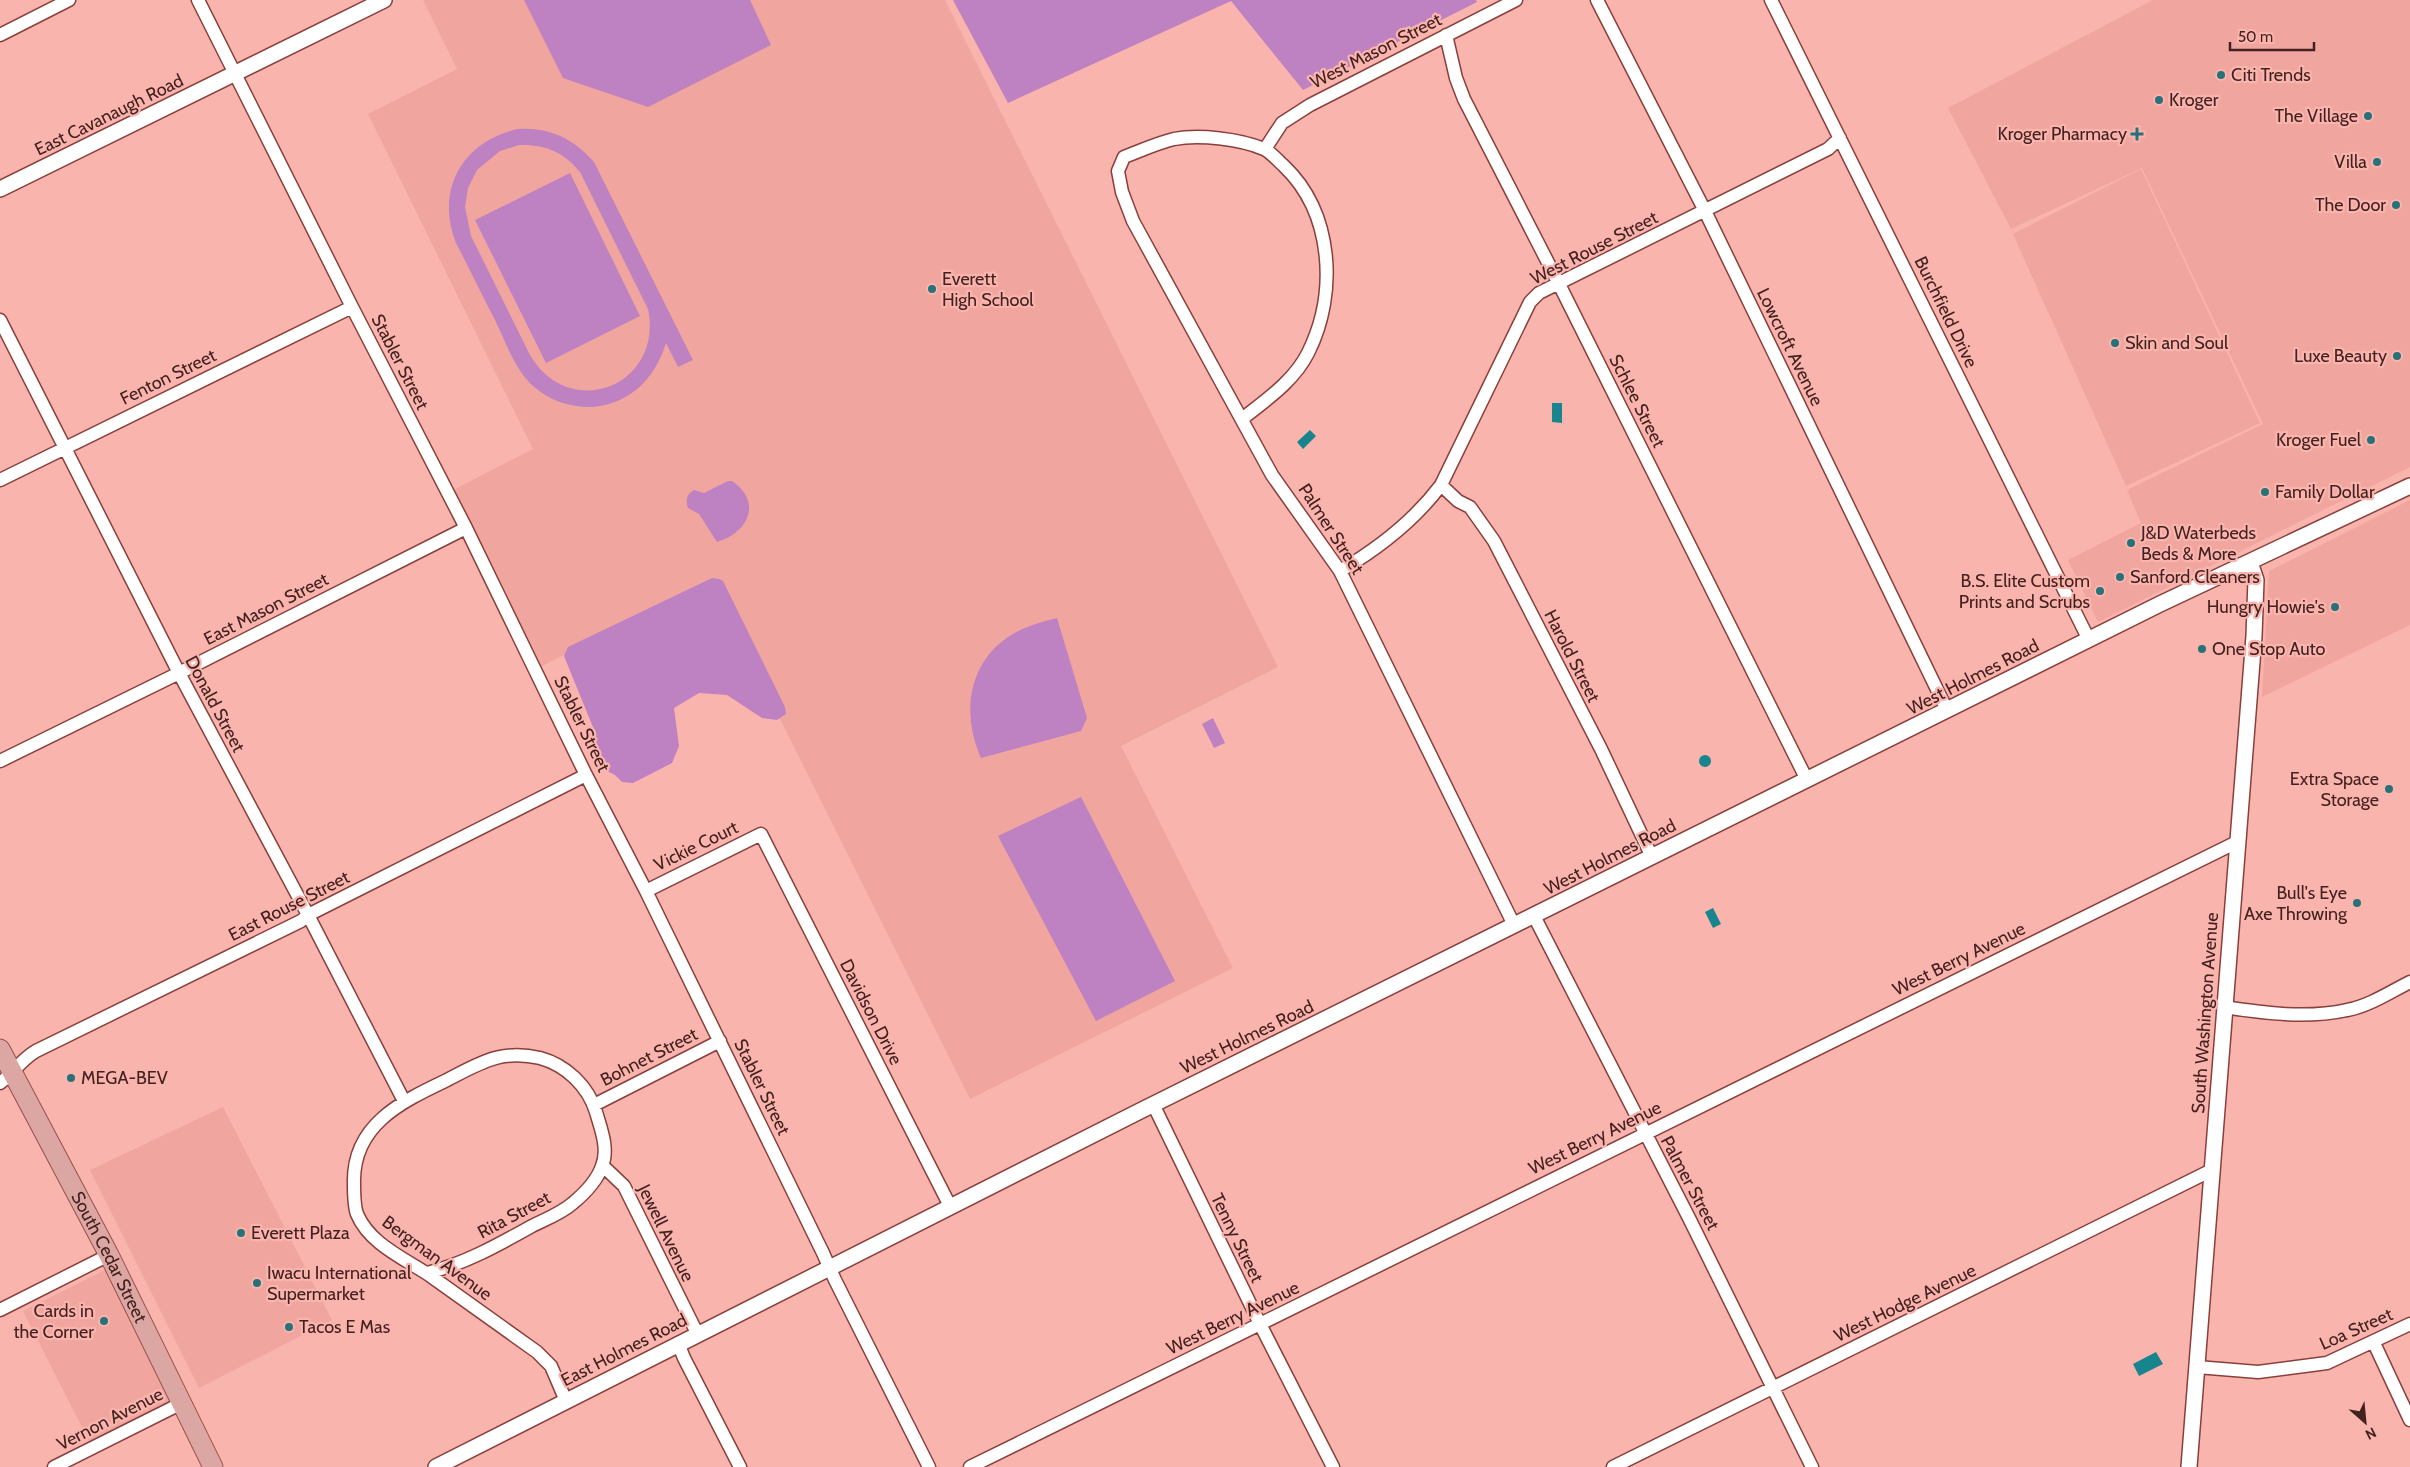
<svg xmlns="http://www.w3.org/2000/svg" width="2410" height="1467" font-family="Cabin,sans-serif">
	<rect width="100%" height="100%" fill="#fab4ae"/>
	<path fill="#f0a59e" d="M 423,0 L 945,0 L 1278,667 L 1121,746 L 1233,968 L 970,1099 L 711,581 L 542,666 L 479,538 L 451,491 L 533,449 L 368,114 L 457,69 Z
		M 2153,0 L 2410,0 L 2410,467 L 2098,622 L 2068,560 L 2141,523 L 2127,490 L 2263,424 L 2142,168 L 2011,229 L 1948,108 Z
		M 2141,169 L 2260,423 L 2126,486 L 2013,234 Z
		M 2410,500 L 2410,625 L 2262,697 L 2269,571 Z
		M 223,1107 L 332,1320 L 199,1388 L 90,1170 Z
		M 105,1270 L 175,1408 L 93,1449 L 23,1311 Z"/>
	<path fill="#be81c1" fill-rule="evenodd" d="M 524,0 L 750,0 L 771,45 L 648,107 L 563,78 Z
		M 953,0 L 1476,0 L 1477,2 L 1303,90 L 1231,1 L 1008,103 Z
		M 517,129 C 549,127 573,138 594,162 L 693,360 L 678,367 L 666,343 C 657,371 641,393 612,403 C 580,414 540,401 521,372 C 510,356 503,336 494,318 C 481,293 469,268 456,243 C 435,190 462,142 517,129 ZM 519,145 C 545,144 564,152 580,172 L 648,309 C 664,385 570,423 530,355 L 471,236 L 465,207 L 468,188 L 477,170 L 500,151 Z
		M 570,173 L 640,316 L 546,363 L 475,220 Z
		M 728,481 L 732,481 C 763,502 748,533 717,542 L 699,514 L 688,508 C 685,500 687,494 694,490 L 704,493 Z
		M 712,578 L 719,579 L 723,581 L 785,707 L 786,714 L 777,720 L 762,718 L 727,695 L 699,693 L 674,708 L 679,746 L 672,763 L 633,783 L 622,782 L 615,775 L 598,766 L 590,756 L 595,732 L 564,656 L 568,647 Z
		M 1057,618 L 1087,718 L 1081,731 L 981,758 C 963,718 966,669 1004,640 C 1019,628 1038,623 1057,618 Z
		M 1213,718 L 1225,743 L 1214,748 L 1202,724 Z
		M 1081,797 L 1175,981 L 1096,1021 L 998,836 Z"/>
	<path fill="#18848e" d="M 1552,403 L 1562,403 L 1562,423 L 1552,422 Z
		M 1310,430 L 1316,436 L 1303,449 L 1297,442 Z
		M1699 761a6 6 0 1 1 12 0a6 6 0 1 1-12 0Z
		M 1713,908 L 1721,924 L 1713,928 L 1705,912 Z
		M 2156,1352 L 2163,1364 L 2139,1376 L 2133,1364 Z"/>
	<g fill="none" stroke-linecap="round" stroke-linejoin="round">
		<defs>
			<path id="minor" d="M 198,0 L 352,307 L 466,528 L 586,775 L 646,891 L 823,1253 L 835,1280 L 929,1467
				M 1597,0 L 1705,211 L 1947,710
				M 1771,0 L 2089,640
				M 0,35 L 69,0
				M 1446,35 L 1456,78 L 1464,99 L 1559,284 L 1807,780
				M 1265,149 L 1282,123 L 1310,105 L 1516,0
				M 0,320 L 179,673 L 308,915 L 404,1101
				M 1242,419 C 1266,400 1294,381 1308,353 C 1338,293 1333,213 1284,166 C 1278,161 1271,152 1264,149 C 1240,139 1199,134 1174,139 C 1157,143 1140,151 1124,157 L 1118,171 L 1122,192 L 1133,221 L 1272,475 L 1340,571 L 1514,925
				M 0,480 L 352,307
				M 1441,485 L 1458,501 L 1470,507 L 1494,541 L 1601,749 L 1652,857
				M 1340,571 C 1379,548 1414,521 1441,485 L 1530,302 L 1539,293 L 1828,149 L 1840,138
				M 0,761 L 173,676 L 466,528
				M 646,891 L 761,834 L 950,1206
				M 1534,916 L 1689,1218 L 1812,1467
				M 2224,1007 C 2264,1013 2307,1019 2347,1010 C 2369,1006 2390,992 2410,982
				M 0,1083 C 13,1073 22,1059 36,1051 L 301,921 L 308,915 L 586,775
				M 1153,1104 L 1260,1324 L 1333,1467
				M 594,1105 L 720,1041
				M 603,1166 L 624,1186 L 697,1333
				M 427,1273 C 464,1264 498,1245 532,1226 C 546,1219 562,1213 573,1203 C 585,1193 597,1181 602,1166 C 609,1149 601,1129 596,1112 C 588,1086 566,1065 540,1058 C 501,1049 480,1063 447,1080 C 401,1102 352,1125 354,1184 C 354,1193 354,1206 357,1214 C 370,1245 406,1259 432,1277 C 467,1302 502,1327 537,1352 L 551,1366 L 566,1401
				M 0,1310 L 109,1255
				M 678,1343 L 684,1358 L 740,1467
				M 2374,1343 L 2410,1420
				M 2197,1367 L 2258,1372 L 2327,1363 L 2410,1324
				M 54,1467 L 182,1403
				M 970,1467 L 2237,842
				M 1613,1467 L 2212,1170"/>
			<path id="tertiary" d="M 0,189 L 384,0
				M 436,1467 L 1138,1112 L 2160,604 L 2410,486
				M 2189,1467 L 2254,636 L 2256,580 L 2250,562"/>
			<g id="primary">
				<path id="s1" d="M 0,1049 L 109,1255 L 213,1467"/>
			</g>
		</defs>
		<use href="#minor" stroke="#8a3f3b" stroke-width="15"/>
		<use href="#tertiary" stroke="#8a3f3b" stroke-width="18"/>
		<use href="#primary" stroke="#98504c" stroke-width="21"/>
		<use href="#minor" stroke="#fff" stroke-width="12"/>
		<use href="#tertiary" stroke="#fff" stroke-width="15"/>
		<use href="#primary" stroke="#dca6a2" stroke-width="19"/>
	</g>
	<g fill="#277179" stroke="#fab4ae" stroke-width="2">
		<circle cx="2221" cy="75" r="5"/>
		<circle cx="2159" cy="100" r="5"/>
		<circle cx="2368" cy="116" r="5"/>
		<path d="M2134.5 126.5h5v5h5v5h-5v5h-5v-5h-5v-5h5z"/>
		<circle cx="2377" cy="162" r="5"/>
		<circle cx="2396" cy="205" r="5"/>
		<circle cx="932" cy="289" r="5"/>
		<circle cx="2115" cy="343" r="5"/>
		<circle cx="2397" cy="356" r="5"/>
		<circle cx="2371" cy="440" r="5"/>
		<circle cx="2265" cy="492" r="5"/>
		<circle cx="2131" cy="543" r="5"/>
		<circle cx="2120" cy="577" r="5"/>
		<circle cx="2100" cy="591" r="5"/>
		<circle cx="2335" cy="607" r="5"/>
		<circle cx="2202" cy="649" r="5"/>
		<circle cx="2389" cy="789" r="5"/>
		<circle cx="2357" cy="903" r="5"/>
		<circle cx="71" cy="1078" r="5"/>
		<circle cx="241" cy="1233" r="5"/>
		<circle cx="257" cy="1283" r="5"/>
		<circle cx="104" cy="1321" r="5"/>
		<circle cx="289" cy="1327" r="5"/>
	</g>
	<g text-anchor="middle" stroke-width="4.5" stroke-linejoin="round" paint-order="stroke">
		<g font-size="18" fill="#43211f" stroke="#fab4ae">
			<text transform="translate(1376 51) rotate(-27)" y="6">West Mason Street</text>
			<text transform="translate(109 115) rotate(-26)" y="6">East Cavanaugh Road</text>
			<text transform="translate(1594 248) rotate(-27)" y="6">West Rouse Street</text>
			<text transform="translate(1946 312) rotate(64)" y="6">Burchfield Drive</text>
			<text transform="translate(1790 347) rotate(64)" y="6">Lowcroft Avenue</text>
			<text transform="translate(400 362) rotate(63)" y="6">Stabler Street</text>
			<text transform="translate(168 377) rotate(-26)" y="6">Fenton Street</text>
			<text transform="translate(1637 401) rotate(63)" y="6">Schlee Street</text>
			<text transform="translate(1331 529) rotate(57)" y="6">Palmer Street</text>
			<text transform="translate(266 609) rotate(-27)" y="6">East Mason Street</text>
			<text transform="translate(1572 656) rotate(63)" y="6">Harold Street</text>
			<text transform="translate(1973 677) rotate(-27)" y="6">West Holmes Road</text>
			<text transform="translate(215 704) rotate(62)" y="6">Donald Street</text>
			<text transform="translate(582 724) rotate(64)" y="6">Stabler Street</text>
			<text transform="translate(696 846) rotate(-26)" y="6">Vickie Court</text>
			<text transform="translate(1610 857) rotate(-27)" y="6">West Holmes Road</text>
			<text transform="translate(289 906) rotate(-27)" y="6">East Rouse Street</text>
			<text transform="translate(1959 959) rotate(-26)" y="6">West Berry Avenue</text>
			<text transform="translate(871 1012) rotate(63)" y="6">Davidson Drive</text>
			<text transform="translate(2205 1013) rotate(-86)" y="6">South Washington Avenue</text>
			<text transform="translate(1247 1037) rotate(-26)" y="6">West Holmes Road</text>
			<text transform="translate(649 1057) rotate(-27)" y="6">Bohnet Street</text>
			<text transform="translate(762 1087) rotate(64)" y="6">Stabler Street</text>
			<text transform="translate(1595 1138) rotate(-26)" y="6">West Berry Avenue</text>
			<text transform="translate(1690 1183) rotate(62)" y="6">Palmer Street</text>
			<text transform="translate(514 1215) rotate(-28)" y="6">Rita Street</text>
			<text transform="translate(666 1233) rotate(64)" y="6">Jewell Avenue</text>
			<text transform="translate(1237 1238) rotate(64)" y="6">Tenny Street</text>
			<text dy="6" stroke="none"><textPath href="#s1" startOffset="235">South Cedar Street</textPath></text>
			<text transform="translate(437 1258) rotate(36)" y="6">Bergman Avenue</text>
			<text transform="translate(1905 1303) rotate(-26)" y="6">West Hodge Avenue</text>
			<text transform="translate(1233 1318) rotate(-26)" y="6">West Berry Avenue</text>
			<text transform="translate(2356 1329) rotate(-24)" y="6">Loa Street</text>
			<text transform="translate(624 1350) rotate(-27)" y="6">East Holmes Road</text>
			<text transform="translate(110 1419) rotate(-27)" y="6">Vernon Avenue</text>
		</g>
		<g font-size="18" fill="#43211f" stroke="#fab4ae" text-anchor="start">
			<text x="2231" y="81">Citi Trends</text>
			<text x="2169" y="106">Kroger</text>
			<text x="2358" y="122" text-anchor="end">The Village</text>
			<text x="2127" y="140" text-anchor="end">Kroger Pharmacy</text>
			<text x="2367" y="168" text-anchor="end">Villa</text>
			<text x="2386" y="211" text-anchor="end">The Door</text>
			<text x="942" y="285">Everett<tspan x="942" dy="21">High School</tspan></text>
			<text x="2125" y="349">Skin and Soul</text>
			<text x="2387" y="362" text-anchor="end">Luxe Beauty</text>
			<text x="2361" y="446" text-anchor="end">Kroger Fuel</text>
			<text x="2275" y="498">Family Dollar</text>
			<text x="2141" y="539">J&amp;D Waterbeds<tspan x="2141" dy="21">Beds &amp; More</tspan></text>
			<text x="2130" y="583">Sanford Cleaners</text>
			<text x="2090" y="587" text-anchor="end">B.S. Elite Custom<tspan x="2090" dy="21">Prints and Scrubs</tspan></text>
			<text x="2325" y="613" text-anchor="end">Hungry Howie's</text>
			<text x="2212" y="655">One Stop Auto</text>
			<text x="2379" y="785" text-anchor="end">Extra Space<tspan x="2379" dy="21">Storage</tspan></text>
			<text x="2347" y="899" text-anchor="end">Bull's Eye<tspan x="2347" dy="21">Axe Throwing</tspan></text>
			<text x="81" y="1084">MEGA-BEV</text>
			<text x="251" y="1239">Everett Plaza</text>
			<text x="267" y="1279">Iwacu International<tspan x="267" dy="21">Supermarket</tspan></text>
			<text x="94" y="1317" text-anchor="end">Cards in<tspan x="94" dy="21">the Corner</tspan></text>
			<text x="299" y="1333">Tacos E Mas</text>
		</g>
	</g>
	<g transform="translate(2365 1422) rotate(153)" stroke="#fab4ae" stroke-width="4" paint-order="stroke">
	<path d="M0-4L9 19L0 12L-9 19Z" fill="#43211f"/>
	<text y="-8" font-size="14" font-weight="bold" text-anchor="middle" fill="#43211f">N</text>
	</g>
	<path d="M2230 42v8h84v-8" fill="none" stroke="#43211f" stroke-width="2.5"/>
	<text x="2238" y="42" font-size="15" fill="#43211f" stroke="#fab4ae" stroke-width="4" paint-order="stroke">50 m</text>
</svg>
